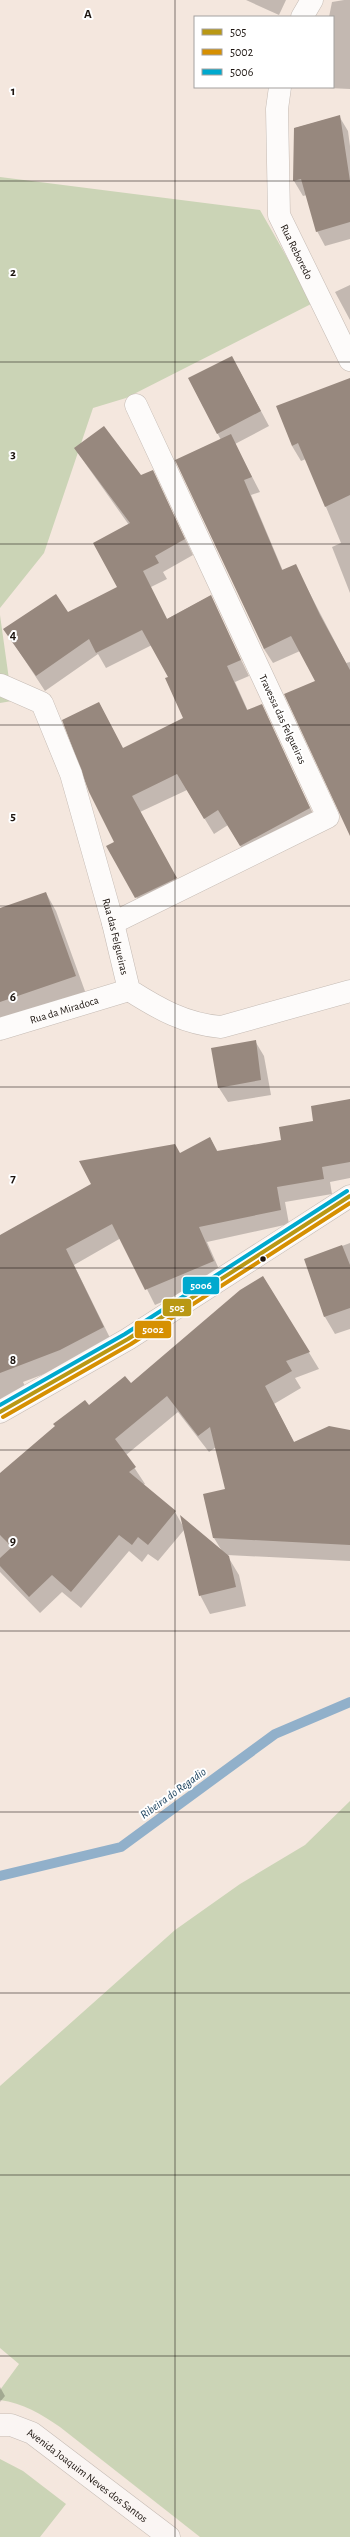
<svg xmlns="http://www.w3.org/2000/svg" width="350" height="2537" font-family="'Alegreya Sans',sans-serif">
	<rect width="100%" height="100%" fill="#f4e7de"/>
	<path fill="#cbd4b6" d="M 0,177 L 260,210 L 313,303 L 126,398 L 93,408 L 44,553 L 0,608 Z
		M 0,615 L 12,701 L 0,703 Z
		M 350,1801 L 350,2537 L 200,2537 L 60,2427 C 41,2414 23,2403 0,2400 L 0,2390 L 19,2364 L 0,2348 L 0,2086 L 175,1930 L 240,1884 L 305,1845 Z
		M 0,2459 L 23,2471 L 66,2504 L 40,2537 L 0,2537 Z"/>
	<path fill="#0003" fill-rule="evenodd" d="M 246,0 L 286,0 L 279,15 Z
		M 344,0 L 350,0 L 350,89 L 328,88 L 333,87 L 333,17 L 329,17 L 332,2 Z
		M 339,116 L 348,131 L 350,146 L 350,239 L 325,246 L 317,231 L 307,195 L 303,196 L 294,181 L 295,128 Z
		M 350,285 L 350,320 L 335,292 Z
		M 240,372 L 269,426 L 235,444 L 260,492 L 251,495 L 283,571 L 295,565 L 346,663 L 350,662 L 350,833 L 316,681 L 300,651 L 273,663 L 264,649 L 221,440 L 189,379 Z
		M 350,379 L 350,593 L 332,547 L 341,543 L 306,459 L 301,461 L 292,446 Z
		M 75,449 L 141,477 L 152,471 L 193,555 L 163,572 L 167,579 L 151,587 L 167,619 L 210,596 L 249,676 L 235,682 L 248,711 L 261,705 L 318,824 L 250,862 L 228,825 L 214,834 L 187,790 L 140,812 L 185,894 L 145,913 L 108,846 L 115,842 L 99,703 L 123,749 L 184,718 L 169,677 L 152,645 L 106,668 L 98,654 L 45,691 L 5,630 L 68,613 L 119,588 L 129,525 Z
		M 46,893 L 56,911 L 86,994 L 0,1024 L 0,909 Z
		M 255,1041 L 264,1056 L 271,1095 L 228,1102 L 219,1088 Z
		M 350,1100 L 350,1178 L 330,1182 L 332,1194 L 285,1202 L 289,1224 L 207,1242 L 222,1276 L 155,1305 L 121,1238 L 74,1265 L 112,1342 L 68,1365 L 23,1382 L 29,1394 L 0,1410 L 0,1237 L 180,1155 L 210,1138 L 218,1152 L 282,1141 Z
		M 350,1243 L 350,1329 L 335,1334 L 325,1317 L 305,1260 Z
		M 263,1277 L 319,1369 L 295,1378 L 301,1388 L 274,1404 L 294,1442 L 350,1431 L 350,1561 L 227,1555 L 239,1575 L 246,1606 L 210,1614 L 200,1595 L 184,1530 L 158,1561 L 148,1554 L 142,1562 L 129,1551 L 81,1608 L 62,1592 L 40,1613 L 0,1572 L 0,1475 L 89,1407 L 131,1384 ZM 178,1412 L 209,1452 L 216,1447 L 226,1490 L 214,1538 L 222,1551 L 183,1526 L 175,1512 L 143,1485 L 145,1484 L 126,1455 Z
		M 0,2387 L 5,2396 L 0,2402 Z"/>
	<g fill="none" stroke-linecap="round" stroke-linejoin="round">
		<path stroke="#91b0ca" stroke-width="10" d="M 0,1876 L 121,1847 L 275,1734 L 350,1702"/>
	</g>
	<path fill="#97887e" d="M 340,115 L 350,181 L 350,222 L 316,232 L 301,179 L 293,181 L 294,128 Z
		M 232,356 L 261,411 L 217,434 L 188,378 Z
		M 350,378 L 350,495 L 325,507 L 298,443 L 292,446 L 276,406 Z
		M 104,426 L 141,475 L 153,470 L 185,539 L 155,556 L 159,563 L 143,571 L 167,619 L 211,595 L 241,660 L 227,666 L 247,710 L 262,704 L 310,808 L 240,846 L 218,810 L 204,819 L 177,774 L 132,796 L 177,878 L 135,898 L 106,846 L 114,842 L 89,792 L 62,720 L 99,702 L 123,748 L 183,718 L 165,678 L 168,677 L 142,630 L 96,653 L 89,639 L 36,676 L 3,629 L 56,594 L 68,612 L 117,587 L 93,543 L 130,523 L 74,448 Z
		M 231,434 L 252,477 L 244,480 L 282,570 L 296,564 L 320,615 L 350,670 L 350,836 L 284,694 L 315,681 L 291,636 L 264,649 L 175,460 Z
		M 46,892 L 76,976 L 0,1002 L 0,908 Z
		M 256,1040 L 261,1080 L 218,1088 L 211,1048 Z
		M 350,1099 L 350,1162 L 322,1167 L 324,1179 L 277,1187 L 281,1210 L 199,1227 L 214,1261 L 145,1290 L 112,1224 L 66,1249 L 104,1327 L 60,1350 L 0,1373 L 0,1235 L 91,1184 L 79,1161 L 175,1144 L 180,1153 L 210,1137 L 217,1151 L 281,1140 L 279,1127 L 313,1121 L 311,1106 Z
		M 342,1245 L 350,1265 L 350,1308 L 324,1317 L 304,1259 Z
		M 263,1276 L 310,1352 L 286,1361 L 292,1371 L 265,1386 L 294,1442 L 329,1426 L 350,1430 L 350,1545 L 213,1538 L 203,1494 L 225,1489 L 210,1427 L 198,1436 L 167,1396 L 115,1439 L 136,1467 L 129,1472 L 176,1511 L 148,1545 L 138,1537 L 132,1545 L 119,1535 L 71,1592 L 52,1575 L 29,1597 L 0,1566 L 0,1558 L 12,1547 L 0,1535 L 0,1473 L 55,1426 L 53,1424 L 85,1400 L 89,1405 L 125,1376 L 131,1383 L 240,1290 Z
		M 180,1515 L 229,1556 L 236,1587 L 199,1596 Z"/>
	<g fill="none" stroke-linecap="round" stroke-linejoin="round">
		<defs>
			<g id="street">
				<path d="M 302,17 L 312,0"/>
				<path id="s1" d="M 280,87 L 277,109 L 279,215 L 350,360"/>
				<path id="s2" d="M 1,685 L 42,703 L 71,774 L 113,923 L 129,990 C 159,1009 185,1024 221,1027 L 350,991"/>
				<path d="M 113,923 L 328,817 L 136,405"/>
				<path id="s3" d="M 0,1029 L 129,990"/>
			</g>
			<g id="secondary">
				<path d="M 0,1412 L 128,1339 L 350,1196"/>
				<path id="s4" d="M 0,2425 L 11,2425 L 32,2433 L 169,2537"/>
			</g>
		</defs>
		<use href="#street" stroke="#c5bbb4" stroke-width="23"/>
		<use href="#secondary" stroke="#c5bbb4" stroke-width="23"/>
		<use href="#street" stroke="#fdfbfa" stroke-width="22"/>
		<use href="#secondary" stroke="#faf5f3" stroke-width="22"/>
		<defs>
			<path id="bus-1" d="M 0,1412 L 128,1339 L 350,1196"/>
			<path id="bus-2" d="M 3,1417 L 131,1344 L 350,1203"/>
			<path id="bus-3" d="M 0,1405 L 125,1334 L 347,1191"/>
		</defs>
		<use href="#bus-1" stroke="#fff" stroke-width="7"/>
		<use href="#bus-2" stroke="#fff" stroke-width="7"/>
		<use href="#bus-3" stroke="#fff" stroke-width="7"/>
		<use href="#bus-1" stroke="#b99814" stroke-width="4"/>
		<use href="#bus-2" stroke="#d69002" stroke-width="4"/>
		<use href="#bus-3" stroke="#00a9ce" stroke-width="4"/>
	</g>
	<path fill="none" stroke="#1c140f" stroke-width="1" stroke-opacity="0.55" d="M 175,0 L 175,2537M 0,181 L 350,181M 0,362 L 350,362M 0,544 L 350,544M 0,725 L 350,725M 0,906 L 350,906M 0,1087 L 350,1087M 0,1268 L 350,1268M 0,1450 L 350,1450M 0,1631 L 350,1631M 0,1812 L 350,1812M 0,1993 L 350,1993M 0,2175 L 350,2175M 0,2356 L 350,2356"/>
	<circle fill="#1c140f" stroke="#fff" stroke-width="1.5" cx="263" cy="1259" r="3.5"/>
	<g text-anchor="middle" stroke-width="4" stroke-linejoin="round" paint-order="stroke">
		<g font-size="11" fill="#1c140f" stroke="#fff">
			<text dy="4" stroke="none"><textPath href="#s1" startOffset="169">Rua Reboredo</textPath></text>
			<text transform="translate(283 719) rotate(65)" y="4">Travessa das Felgueiras</text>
			<text dy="4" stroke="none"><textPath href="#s2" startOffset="290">Rua das Felgueiras</textPath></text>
			<text dy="4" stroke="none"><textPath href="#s3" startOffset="67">Rua da Miradoca</textPath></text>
			<text dy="4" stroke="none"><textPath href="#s4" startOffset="103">Avenida Joaquim Neves dos Santos</textPath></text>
		</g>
		<g font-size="12" font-style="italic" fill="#143b58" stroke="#fff">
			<text transform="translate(173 1793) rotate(-36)" y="4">Ribeira do Regadio</text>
		</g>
	</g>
	<g font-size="13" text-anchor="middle" font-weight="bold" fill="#1c140f" stroke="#fff" stroke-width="4" stroke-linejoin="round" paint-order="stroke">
		<text x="88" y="18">A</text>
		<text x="13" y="95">1</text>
		<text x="13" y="276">2</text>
		<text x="13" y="458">3</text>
		<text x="13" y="639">4</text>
		<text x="13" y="820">5</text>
		<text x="13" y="1001">6</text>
		<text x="13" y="1182">7</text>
		<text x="13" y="1364">8</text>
		<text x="13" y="1545">9</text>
	</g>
	<g stroke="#fff" stroke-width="1.5">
		<rect x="182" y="1276" width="38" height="19" rx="4" fill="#00a9ce"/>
		<rect x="162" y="1298" width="30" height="19" rx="4" fill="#b99814"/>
		<rect x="134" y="1320" width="38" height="19" rx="4" fill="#d69002"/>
	</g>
	<g font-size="11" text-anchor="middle" font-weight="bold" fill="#fff">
		<text x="201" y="1289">5006</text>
		<text x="177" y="1311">505</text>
		<text x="153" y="1333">5002</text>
	</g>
	<rect x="194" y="16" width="140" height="72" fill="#ffffff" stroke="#a4a19f"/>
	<rect x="202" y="29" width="20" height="6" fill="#b99814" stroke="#a4a19f"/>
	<text x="230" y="36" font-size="12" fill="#1c140f">505</text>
	<rect x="202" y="49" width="20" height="6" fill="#d69002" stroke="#a4a19f"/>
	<text x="230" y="56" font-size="12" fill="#1c140f">5002</text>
	<rect x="202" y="69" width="20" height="6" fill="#00a9ce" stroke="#a4a19f"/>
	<text x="230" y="76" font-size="12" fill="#1c140f">5006</text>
</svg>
